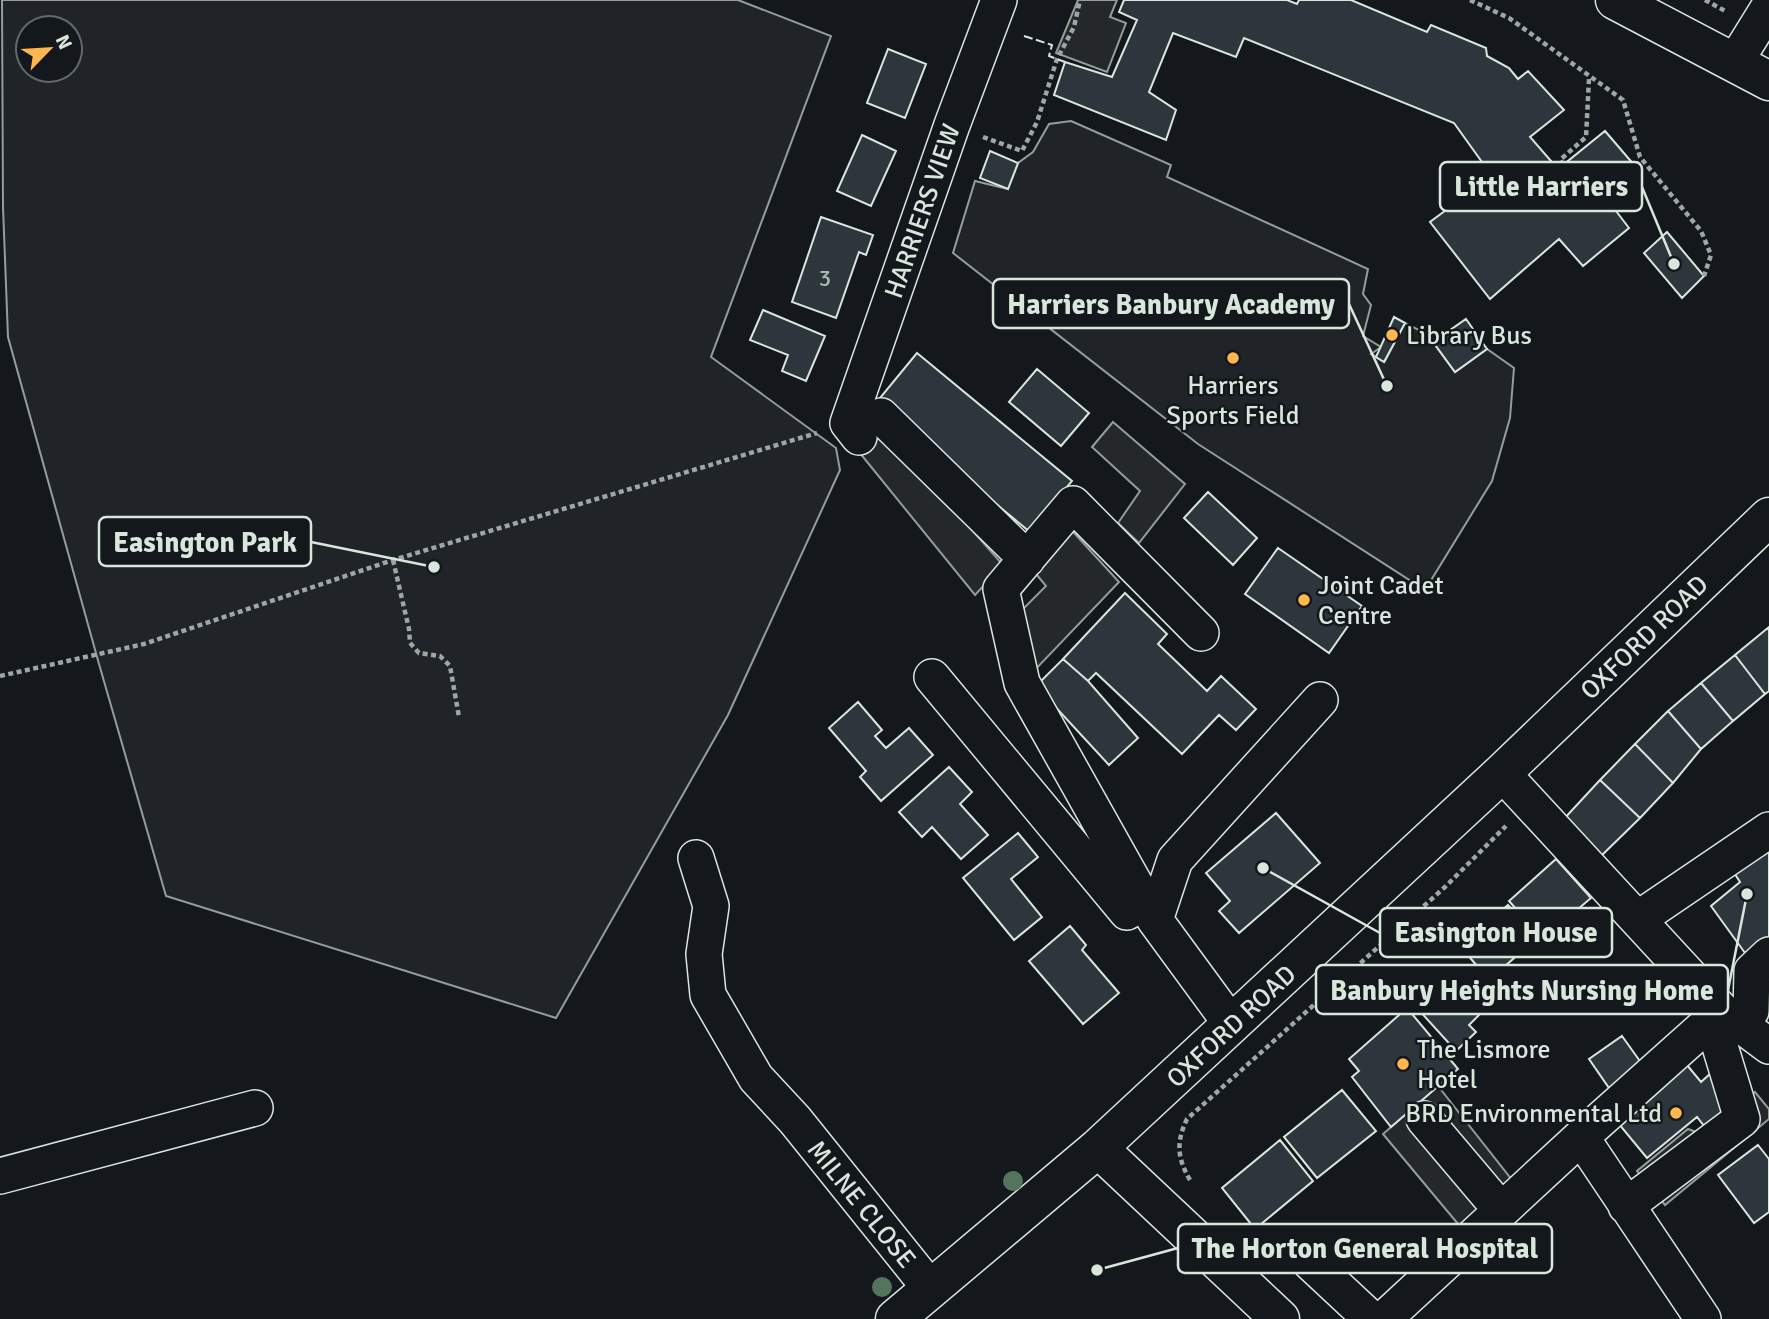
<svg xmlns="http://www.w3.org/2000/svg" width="1769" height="1319" font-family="Signika,sans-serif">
	<rect width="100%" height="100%" fill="#14181c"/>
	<path fill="#202428" stroke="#939e99" stroke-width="2" fill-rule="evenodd" d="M 2,0 L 738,0 L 831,36 L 711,357 L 836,448 L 840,470 L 728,715 L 556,1018 L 166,896 L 99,664 L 8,337 L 3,207 ZM 28,28 L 70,28 L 70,70 L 28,70 Z
		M 1071,121 L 1171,165 L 1167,177 L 1368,269 L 1363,294 L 1371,305 L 1363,336 L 1381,347 L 1371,354 L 1385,361 L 1405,323 L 1427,334 L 1455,372 L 1487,349 L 1514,368 L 1510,418 L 1492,481 L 1425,590 L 1198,444 L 953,253 L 975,181 L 1008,189 L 1018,163 L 1033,152 L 1049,124 Z"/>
	<path fill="#24282b" stroke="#939e99" stroke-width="2" d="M 1078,0 L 1117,0 L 1110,17 L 1126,23 L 1107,72 L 1056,53 Z
		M 869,414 L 1003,565 L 975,595 L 855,447 Z
		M 1113,422 L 1185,484 L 1139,543 L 1118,523 L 1140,491 L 1092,447 Z
		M 1064,522 L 1119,582 L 1032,673 L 1021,611 L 1046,586 L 1027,563 Z
		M 1438,1086 L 1512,1180 L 1463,1230 L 1383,1134 Z
		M 1755,1092 L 1769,1109 L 1769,1119 L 1665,1205 L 1637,1171 L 1688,1129 L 1704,1135 Z"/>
	<path fill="#2c363c" stroke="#d8e6dc" stroke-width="2" d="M 1124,0 L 1287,0 L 1297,4 L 1299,0 L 1351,0 L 1427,32 L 1431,25 L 1486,48 L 1487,56 L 1509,68 L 1518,79 L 1528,71 L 1564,110 L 1530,137 L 1558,169 L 1605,131 L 1635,166 L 1603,194 L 1629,228 L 1583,266 L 1559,239 L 1490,299 L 1430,222 L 1492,176 L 1454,123 L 1244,38 L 1236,57 L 1173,33 L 1149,92 L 1176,110 L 1166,140 L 1054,95 L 1065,62 L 1112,77 L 1137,20 L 1119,12 Z
		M 888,49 L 926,64 L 905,118 L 867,103 Z
		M 862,135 L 896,151 L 871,206 L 837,191 Z
		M 990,151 L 1018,163 L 1008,189 L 980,178 Z
		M 821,217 L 873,235 L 866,255 L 859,252 L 836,318 L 792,302 Z
		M 1667,232 L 1704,276 L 1682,298 L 1644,253 Z
		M 763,310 L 825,336 L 806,381 L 782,371 L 788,355 L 750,340 Z
		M 1394,317 L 1405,323 L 1384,362 L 1376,357 Z
		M 1466,319 L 1487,349 L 1455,372 L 1433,342 Z
		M 917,353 L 1072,481 L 1030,532 L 875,404 Z
		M 1037,369 L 1089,413 L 1061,446 L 1009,402 Z
		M 1208,492 L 1257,538 L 1233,565 L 1184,518 Z
		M 1278,548 L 1362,606 L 1329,653 L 1245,594 Z
		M 1125,593 L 1167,634 L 1158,644 L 1207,691 L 1221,676 L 1256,709 L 1236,730 L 1219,715 L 1182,754 L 1096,673 L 1088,681 L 1063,659 Z
		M 1769,627 L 1769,691 L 1765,694 L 1735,655 Z
		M 1735,655 L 1765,694 L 1733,721 L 1701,683 Z
		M 1063,659 L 1088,681 L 1138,738 L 1109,765 L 1036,686 Z
		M 1701,683 L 1733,721 L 1701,749 L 1668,711 Z
		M 858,702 L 882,730 L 875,736 L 886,748 L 909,728 L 933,755 L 881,801 L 860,777 L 866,771 L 829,728 Z
		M 1668,711 L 1701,749 L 1673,783 L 1635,744 Z
		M 1635,744 L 1673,783 L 1640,818 L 1600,780 Z
		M 949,767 L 972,792 L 960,804 L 988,835 L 961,859 L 932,827 L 922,837 L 899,812 Z
		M 1600,780 L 1640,818 L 1598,859 L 1562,821 Z
		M 1276,813 L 1320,863 L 1239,933 L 1219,911 L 1230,901 L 1206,873 Z
		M 1018,833 L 1038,857 L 1011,879 L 1042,917 L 1014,940 L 963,878 Z
		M 1769,839 L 1769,937 L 1745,953 L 1711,906 L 1740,882 L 1731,868 Z
		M 1556,859 L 1591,898 L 1543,939 L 1509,901 Z
		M 1508,905 L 1537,938 L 1489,980 L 1460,946 Z
		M 1070,926 L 1086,945 L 1082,950 L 1119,993 L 1083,1024 L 1029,961 Z
		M 1465,976 L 1491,1003 L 1469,1025 L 1476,1032 L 1456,1051 L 1417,1008 L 1436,990 L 1443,997 Z
		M 1407,1008 L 1458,1069 L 1391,1127 L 1352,1077 L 1359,1071 L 1349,1059 Z
		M 1622,1036 L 1642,1064 L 1609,1088 L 1589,1059 Z
		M 1687,1065 L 1701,1082 L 1711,1073 L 1727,1109 L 1705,1127 L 1697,1117 L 1647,1158 L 1618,1123 Z
		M 1342,1090 L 1376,1131 L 1317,1178 L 1284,1137 Z
		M 1280,1140 L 1313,1181 L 1255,1229 L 1222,1188 Z
		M 1758,1145 L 1769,1159 L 1769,1212 L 1754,1223 L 1718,1175 Z"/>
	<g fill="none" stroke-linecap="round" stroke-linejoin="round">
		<defs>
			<path id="minor" d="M 1735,62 L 1769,7
				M 881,416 L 1027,559
				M 859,437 L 848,423 L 952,125 L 999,0
				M 1201,633 L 1073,504 L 1001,589 L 1022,683 L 1155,920 L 1232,1025
				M 932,677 L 1127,912 L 1144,900
				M 1502,773 L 1722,1011 L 1769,1046
				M 696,858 L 711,906 L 704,954 L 708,995 L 756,1078 L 795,1120 L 930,1288
				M 1638,919 L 1769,830
				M 1155,920 L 1175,860 L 1320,700
				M 1751,1011 L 1752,971 L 1769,955
				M 1424,1119 L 1501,1210
				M 0,1176 L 255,1108
				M 1626,1206 L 1742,1119 L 1712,1020
				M 1310,1262 L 1371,1319
				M 1384,1319 L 1581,1137
				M 1703,1319 L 1581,1137 L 1722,1011"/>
			<path id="major" d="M 1615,0 L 1769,81
				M 1098,1148 L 1280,1319
				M 895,1319 L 1098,1148 L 1502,773 L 1769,517"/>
		</defs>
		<use href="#minor" stroke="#d8e6dc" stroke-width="38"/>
		<use href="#major" stroke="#d8e6dc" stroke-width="41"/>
		<path stroke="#9da8a2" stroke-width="4.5" stroke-dasharray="5 3.5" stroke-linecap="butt" d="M 1470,0 L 1509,18 L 1623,100 L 1640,157 L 1701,231 L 1711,255 L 1704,276
			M 1705,0 L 1727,12
			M 983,137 L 1022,151 L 1037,122 L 1057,59 L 1074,27 L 1080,0
			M 1563,165 L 1560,160 L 1586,137 L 1589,79
			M 393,560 L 409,629 L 410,643 L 419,653 L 440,656 L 450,666 L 459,717
			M 0,676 L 144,644 L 393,560 L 817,433
			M 1190,1180 C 1177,1158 1176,1142 1187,1119 L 1445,887 L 1506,826"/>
		<use href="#minor" stroke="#14181c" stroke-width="35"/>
		<use href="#major" stroke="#14181c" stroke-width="38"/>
		<path stroke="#d8e6dc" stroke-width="2" stroke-dasharray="9 3.5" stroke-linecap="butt" d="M 1024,36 L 1052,45 L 1049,56 L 1065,62"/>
	</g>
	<g fill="#55745f">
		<circle cx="1013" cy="1181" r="10"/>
		<circle cx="882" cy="1287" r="10"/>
	</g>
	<g fill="#ffb74d" stroke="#14181c" stroke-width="2.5">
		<circle cx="1392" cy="335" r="7"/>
		<circle cx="1233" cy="358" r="7"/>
		<circle cx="1304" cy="600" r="7"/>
		<circle cx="1403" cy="1064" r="7"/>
		<circle cx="1676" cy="1113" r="7"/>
	</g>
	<g text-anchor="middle" stroke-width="5" stroke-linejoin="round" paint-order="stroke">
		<g font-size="23" fill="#adbab4">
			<text x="825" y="286">3</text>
		</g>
		<g font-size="26" fill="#d8e6dc" stroke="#14181c">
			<text transform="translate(922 211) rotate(-71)" y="9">HARRIERS VIEW</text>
			<text transform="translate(1644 637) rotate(-44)" y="9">OXFORD ROAD</text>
			<text transform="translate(1231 1026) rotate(-43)" y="9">OXFORD ROAD</text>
			<text transform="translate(862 1204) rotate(51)" y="9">MILNE CLOSE</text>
		</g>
		<g font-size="26" fill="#d8e6dc" stroke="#14181c" text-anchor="start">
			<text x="1406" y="344">Library Bus</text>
			<text x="1233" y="394" text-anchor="middle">Harriers<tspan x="1233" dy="30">Sports Field</tspan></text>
			<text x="1318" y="594">Joint Cadet<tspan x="1318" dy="30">Centre</tspan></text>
			<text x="1417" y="1058">The Lismore<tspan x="1417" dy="30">Hotel</tspan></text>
			<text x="1662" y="1122" text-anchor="end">BRD Environmental Ltd</text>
		</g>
	</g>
	<path fill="none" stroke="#d8e6dc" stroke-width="2.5" d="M1674 264L1642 187M1387 386L1349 304M434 567L311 542M1263 868L1380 933M1747 894L1728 990M1097 1270L1178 1248"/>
	<g fill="#d8e6dc" stroke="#14181c" stroke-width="2.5">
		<circle cx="1674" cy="264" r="7"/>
		<circle cx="1387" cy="386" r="7"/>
		<circle cx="434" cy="567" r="7"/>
		<circle cx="1263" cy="868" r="7"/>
		<circle cx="1747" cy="894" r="7"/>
		<circle cx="1097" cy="1270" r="7"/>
	</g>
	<g fill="#14181c" stroke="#d8e6dc" stroke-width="2.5">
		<rect x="1440" y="162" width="202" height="49" rx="7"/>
		<rect x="993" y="279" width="356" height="49" rx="7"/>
		<rect x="99" y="517" width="212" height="49" rx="7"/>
		<rect x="1380" y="908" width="232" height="49" rx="7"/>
		<rect x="1316" y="965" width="412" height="49" rx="7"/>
		<rect x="1178" y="1224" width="374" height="49" rx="7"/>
	</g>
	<g font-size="28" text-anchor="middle" font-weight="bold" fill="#d8e6dc">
		<text x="1541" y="196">Little Harriers</text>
		<text x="1171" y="314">Harriers Banbury Academy</text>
		<text x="205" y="552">Easington Park</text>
		<text x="1496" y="942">Easington House</text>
		<text x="1522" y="1000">Banbury Heights Nursing Home</text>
		<text x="1365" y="1258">The Horton General Hospital</text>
	</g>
	<g transform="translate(49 49) rotate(65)"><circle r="33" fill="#14181c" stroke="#626a69" stroke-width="2"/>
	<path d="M0-5L12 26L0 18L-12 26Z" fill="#ffb74d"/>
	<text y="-10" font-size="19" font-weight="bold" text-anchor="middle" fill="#d8e6dc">N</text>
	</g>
</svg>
